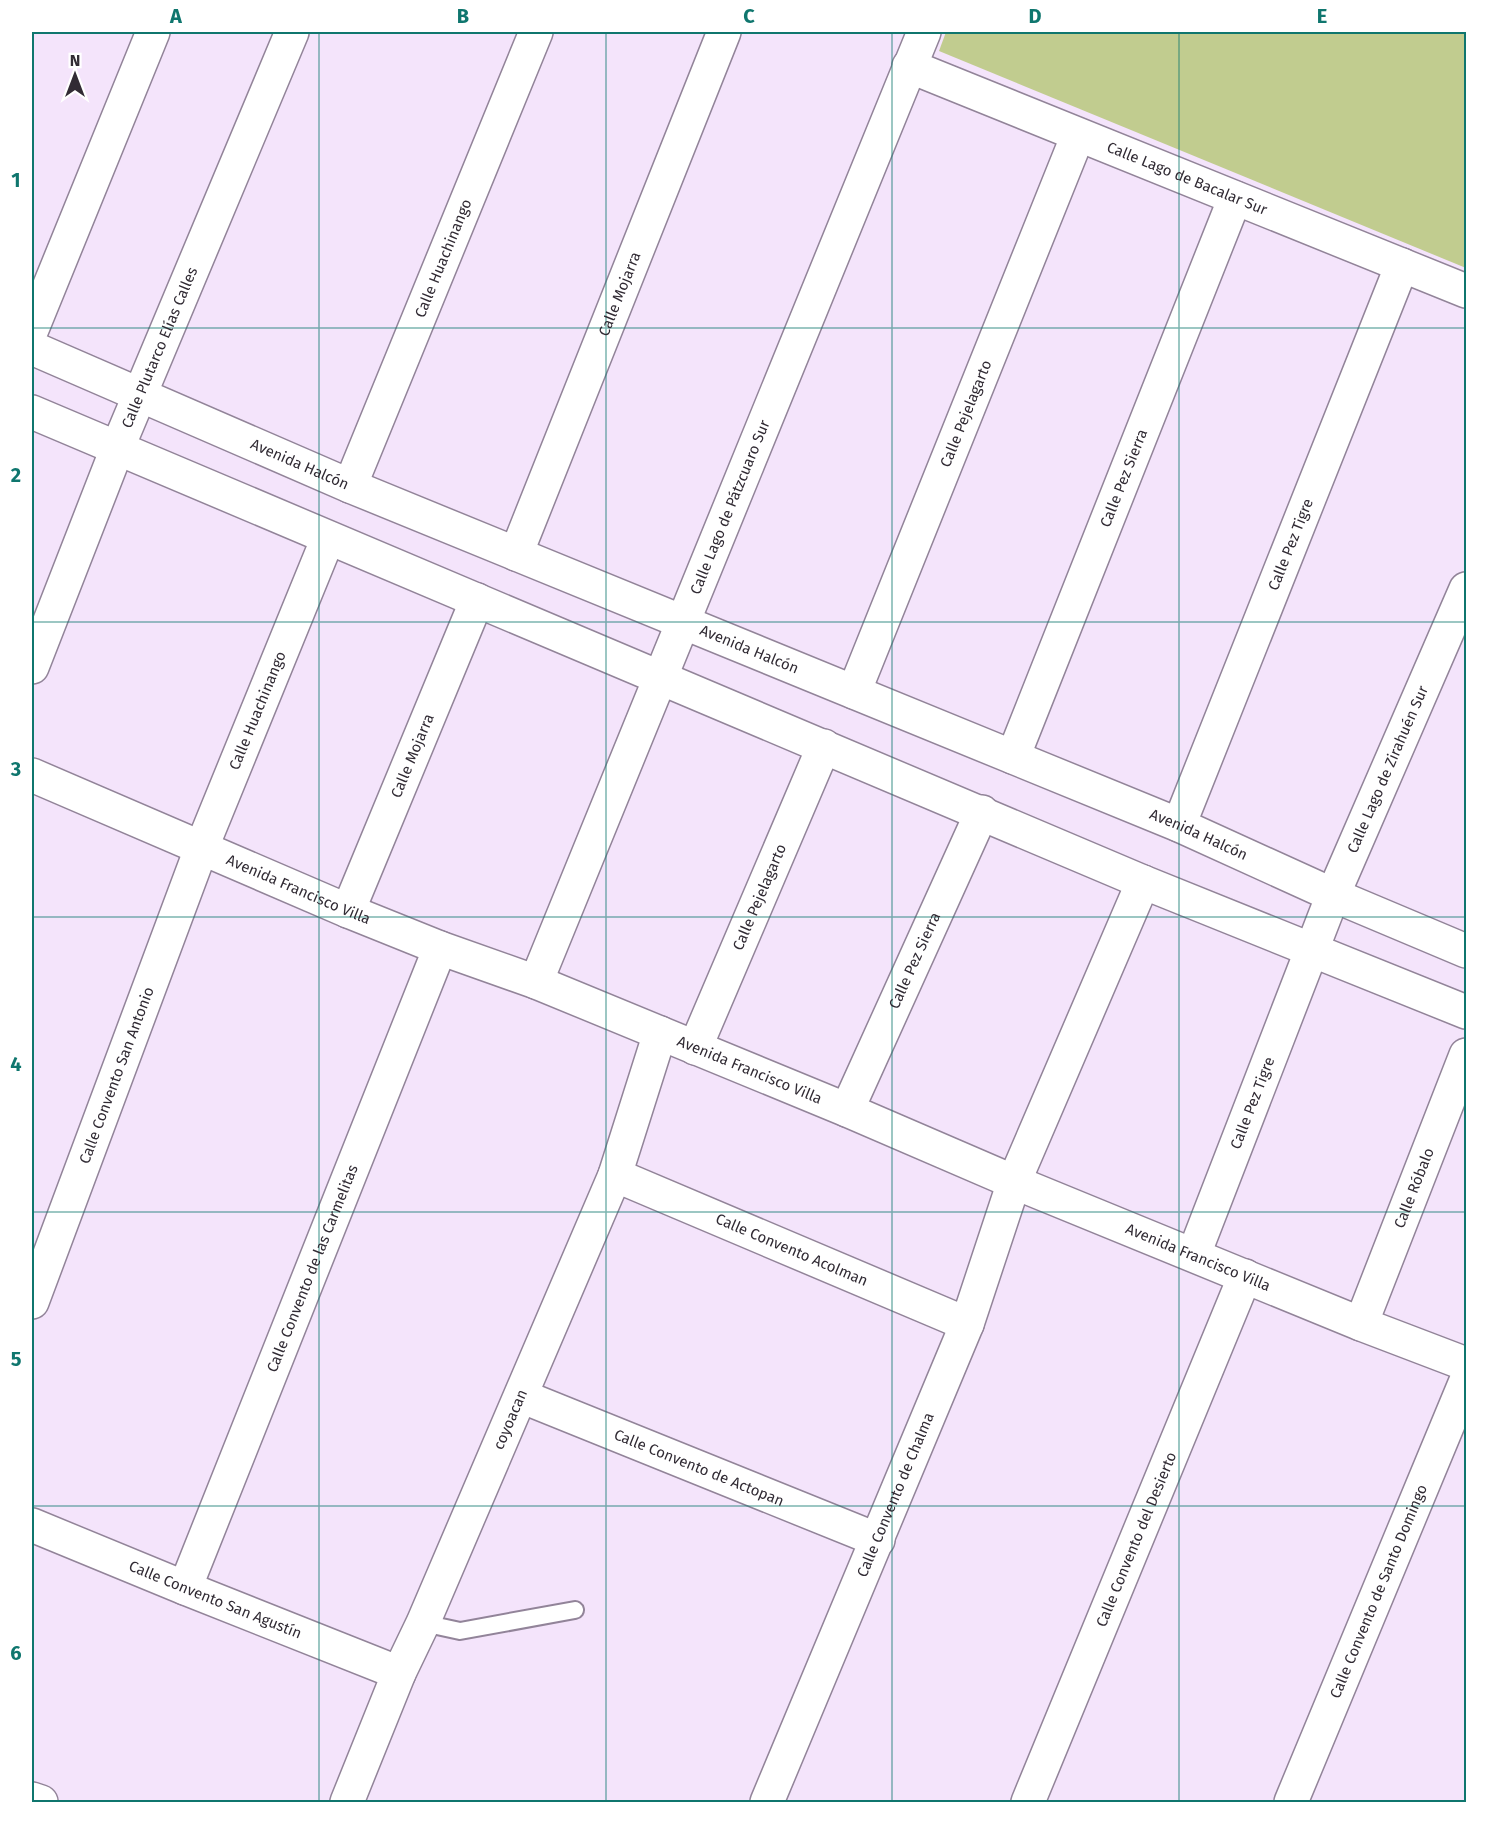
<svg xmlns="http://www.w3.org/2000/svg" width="1498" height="1834" font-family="'Fira Sans',sans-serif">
	<rect width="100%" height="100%" fill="#f4e4fb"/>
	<path fill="#c1cc8f" d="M 946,32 L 1466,32 L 1466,268 L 939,51 Z"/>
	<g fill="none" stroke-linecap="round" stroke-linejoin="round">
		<defs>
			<path id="lane" d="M 423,1623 L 460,1631 L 575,1610"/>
			<g id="street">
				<path id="s1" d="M 909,66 L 1466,291"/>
				<path id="s2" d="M 350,486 L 536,32"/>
				<path id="s3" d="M 516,554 L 724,32"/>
				<path id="s4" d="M 854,692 L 1078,135"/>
				<path id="s5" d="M 1013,757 L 1235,198"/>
				<path id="s6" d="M 32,775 L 348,911 L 440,948 L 536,982 L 847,1110 L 1014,1182 L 1361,1324 L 1466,1364"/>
				<path id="s7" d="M 1179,825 L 1402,265"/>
				<path id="s8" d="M 348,911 L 477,600"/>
				<path id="s9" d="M 536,982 L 924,32"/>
				<path id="s10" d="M 695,1048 L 824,746"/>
				<path id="s11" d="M 847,1110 L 982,812"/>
				<path id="s12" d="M 615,1175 L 967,1324"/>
				<path id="s13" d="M 1194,1254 L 1333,895 L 1466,589"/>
				<path id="s14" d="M 32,1302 L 201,849 L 328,538"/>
				<path id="s15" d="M 1361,1324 L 1466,1055"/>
				<path id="s16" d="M 521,1396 L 878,1540"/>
				<path id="s17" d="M 32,1525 L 185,1588 L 399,1673"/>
				<path id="s18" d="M 185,1588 L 440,948"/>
				<path d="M 32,1799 L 41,1802"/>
				<path id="s19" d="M 347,1802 L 399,1673 L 423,1623 L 615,1175 L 660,1033"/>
				<path id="s20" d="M 767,1802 L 967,1324 L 1014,1182 L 1143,882"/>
				<path id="s21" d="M 1028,1802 L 1245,1276"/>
				<path id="s22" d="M 1291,1802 L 1466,1381"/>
			</g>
			<g id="secondary">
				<path d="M 32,329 L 153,32"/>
				<path id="s23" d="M 32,348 L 350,486 L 1179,825 L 1333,895 L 1466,951"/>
				<path d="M 32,412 L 1143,882 L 1466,1012"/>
				<path id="s24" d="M 32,667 L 117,449 L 292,32"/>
			</g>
		</defs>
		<use href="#lane" stroke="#928499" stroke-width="20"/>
		<use href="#street" stroke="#928499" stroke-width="36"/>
		<use href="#secondary" stroke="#928499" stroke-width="36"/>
		<use href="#lane" stroke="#fff" stroke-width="16"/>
		<use href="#street" stroke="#fff" stroke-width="33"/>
		<use href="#secondary" stroke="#fff" stroke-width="33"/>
	</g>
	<path fill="none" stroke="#0f766e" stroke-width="1.5" stroke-opacity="0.55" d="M 319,32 L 319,1802M 606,32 L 606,1802M 892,32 L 892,1802M 1179,32 L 1179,1802M 32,328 L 1466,328M 32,622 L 1466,622M 32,917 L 1466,917M 32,1212 L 1466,1212M 32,1506 L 1466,1506"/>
	<g text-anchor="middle" stroke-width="5" stroke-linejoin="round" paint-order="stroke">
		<g font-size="15" fill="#312b34" stroke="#fff">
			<text dy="5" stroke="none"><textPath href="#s1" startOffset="300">Calle Lago de Bacalar Sur</textPath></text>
			<text dy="5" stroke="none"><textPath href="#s2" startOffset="246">Calle Huachinango</textPath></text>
			<text dy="5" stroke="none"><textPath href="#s3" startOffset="280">Calle Mojarra</textPath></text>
			<text dy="5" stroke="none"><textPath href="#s24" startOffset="344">Calle Plutarco Elías Calles</textPath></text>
			<text dy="5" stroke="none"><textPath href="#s4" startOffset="300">Calle Pejelagarto</textPath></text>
			<text dy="5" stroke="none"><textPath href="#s23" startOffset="292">Avenida Halcón</textPath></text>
			<text dy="5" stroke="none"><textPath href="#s5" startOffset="300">Calle Pez Sierra</textPath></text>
			<text dy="5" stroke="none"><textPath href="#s9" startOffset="513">Calle Lago de Pátzcuaro Sur</textPath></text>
			<text dy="5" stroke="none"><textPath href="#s7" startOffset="302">Calle Pez Tigre</textPath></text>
			<text dy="5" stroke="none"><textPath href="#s23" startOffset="778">Avenida Halcón</textPath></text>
			<text dy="5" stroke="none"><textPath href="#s14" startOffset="633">Calle Huachinango</textPath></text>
			<text dy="5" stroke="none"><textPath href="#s8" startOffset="168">Calle Mojarra</textPath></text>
			<text dy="5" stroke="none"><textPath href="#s13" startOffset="522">Calle Lago de Zirahuén Sur</textPath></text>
			<text dy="5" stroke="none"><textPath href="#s23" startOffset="1264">Avenida Halcón</textPath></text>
			<text dy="5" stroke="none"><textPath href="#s6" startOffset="290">Avenida Francisco Villa</textPath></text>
			<text dy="5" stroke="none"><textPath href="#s10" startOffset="164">Calle Pejelagarto</textPath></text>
			<text dy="5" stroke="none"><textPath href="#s11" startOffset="164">Calle Pez Sierra</textPath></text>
			<text dy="5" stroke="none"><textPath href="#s6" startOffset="776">Avenida Francisco Villa</textPath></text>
			<text dy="5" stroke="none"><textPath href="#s14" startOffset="242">Calle Convento San Antonio</textPath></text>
			<text dy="5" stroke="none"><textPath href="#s13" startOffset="162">Calle Pez Tigre</textPath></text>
			<text dy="5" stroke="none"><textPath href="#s15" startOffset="146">Calle Róbalo</textPath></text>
			<text dy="5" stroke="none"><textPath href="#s12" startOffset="192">Calle Convento Acolman</textPath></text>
			<text dy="5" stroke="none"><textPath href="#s6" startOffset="1262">Avenida Francisco Villa</textPath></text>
			<text dy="5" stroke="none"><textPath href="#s18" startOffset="344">Calle Convento de las Carmelitas</textPath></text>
			<text dy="5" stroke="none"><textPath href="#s19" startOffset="416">coyoacan</textPath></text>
			<text dy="5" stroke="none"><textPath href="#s16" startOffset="192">Calle Convento de Actopan</textPath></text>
			<text dy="5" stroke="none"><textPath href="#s20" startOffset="333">Calle Convento de Chalma</textPath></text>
			<text dy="5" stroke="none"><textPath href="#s21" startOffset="284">Calle Convento del Desierto</textPath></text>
			<text dy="5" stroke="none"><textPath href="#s22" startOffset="228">Calle Convento de Santo Domingo</textPath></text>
			<text dy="5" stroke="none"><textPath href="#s17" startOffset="198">Calle Convento San Agustín</textPath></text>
		</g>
	</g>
	<rect width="1498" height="1834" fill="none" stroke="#ffffff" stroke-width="66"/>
	<g transform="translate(75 75)" stroke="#ffffff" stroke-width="4.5" paint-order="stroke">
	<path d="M0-4.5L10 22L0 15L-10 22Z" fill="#312b34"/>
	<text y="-9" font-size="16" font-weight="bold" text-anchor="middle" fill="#312b34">N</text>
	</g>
	<rect x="33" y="33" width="1432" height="1768" fill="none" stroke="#0f766e" stroke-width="2"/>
	<g font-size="20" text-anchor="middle" font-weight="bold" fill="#0f766e">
		<text x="176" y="23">A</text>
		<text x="463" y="23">B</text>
		<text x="749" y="23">C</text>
		<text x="1035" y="23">D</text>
		<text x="1322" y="23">E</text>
		<text x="16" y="187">1</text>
		<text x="16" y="482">2</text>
		<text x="16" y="776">3</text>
		<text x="16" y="1071">4</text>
		<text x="16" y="1366">5</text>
		<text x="16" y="1660">6</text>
	</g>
</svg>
